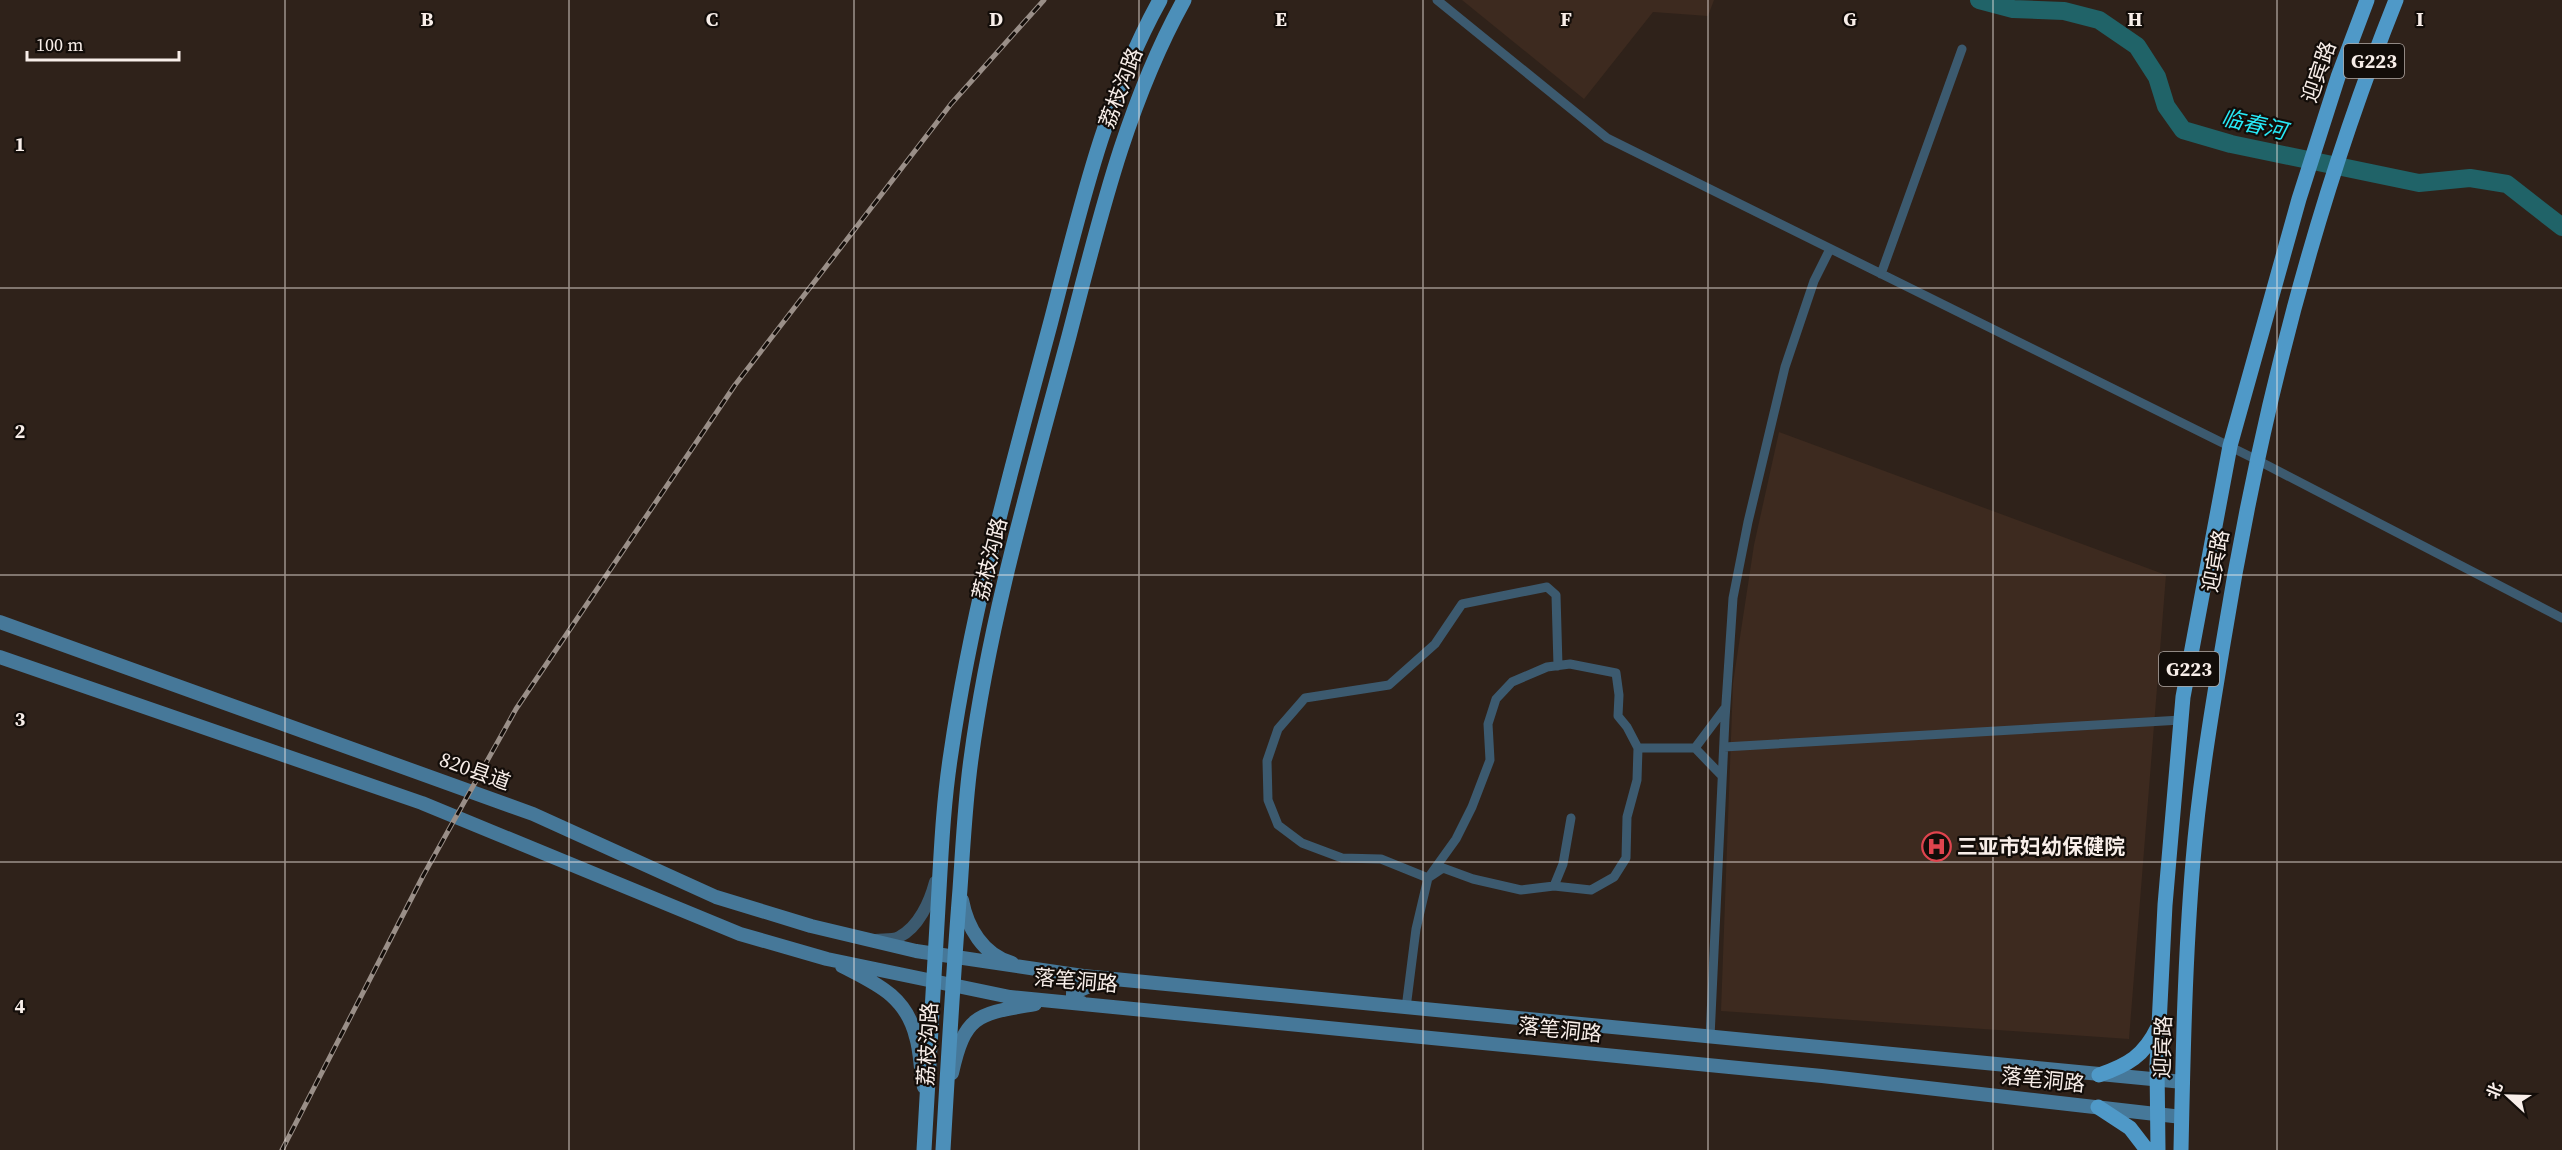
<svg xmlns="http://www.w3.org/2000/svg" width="2562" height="1150" font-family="'Source Serif 4','Noto Sans SC',serif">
	<rect width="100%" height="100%" fill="#2f221a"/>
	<path fill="#3d2a1f" d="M 1462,0 L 1714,0 L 1708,16 L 1653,12 L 1584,99 Z
		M 1779,432 L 2166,575 L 2129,1039 L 1721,1011 L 1733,683 L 1754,545 Z"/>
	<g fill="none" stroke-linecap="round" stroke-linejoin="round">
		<path stroke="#206368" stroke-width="18" d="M 1979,0 L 2013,9 L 2064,11 L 2099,20 L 2137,46 L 2157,77 L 2166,106 L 2183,130 L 2231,144 L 2419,183 L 2470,178 L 2507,184 L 2562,227"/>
		<path stroke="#3c5a6f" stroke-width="9" d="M 1437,0 L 1607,138 L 2257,460 L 2562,618
			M 1881,274 L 1962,49
			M 1724,747 L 2181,720
			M 1638,748 L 1695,748
			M 1722,776 L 1695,748 L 1725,708
			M 1554,886 L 1591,890 L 1614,877 L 1626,858 L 1627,817 L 1637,780 L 1638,748 L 1627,727 L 1618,716 L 1619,695 L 1616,673 L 1570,664 L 1547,667 L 1512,682 L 1496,699 L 1488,724 L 1490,760 L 1472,807 L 1456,839 L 1428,878 L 1381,859 L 1342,858 L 1302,843 L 1278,825 L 1268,800 L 1267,761 L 1278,729 L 1305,698 L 1389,685 L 1435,644 L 1462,604 L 1547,587 L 1556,595 L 1558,666
			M 1406,1008 L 1416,929 L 1428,878 L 1443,868 L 1473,879 L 1521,890 L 1554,886 L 1563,864 L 1571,818
			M 1710,1037 L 1725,719 L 1733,598 L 1748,522 L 1785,367 L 1814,281 L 1830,249"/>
		<path stroke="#3c5a6f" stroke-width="12" d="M 876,940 C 883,939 893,940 899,937 C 919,927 930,901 935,882"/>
		<path stroke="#467899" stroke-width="14" d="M 0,622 L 533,814 L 716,897 L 811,926 L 916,951 L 1083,976 L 2183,1082
			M 0,657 L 422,803 L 740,934 L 827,959 L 1010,997 L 1822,1076 L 2182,1117
			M 962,900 C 967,927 983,955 1012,963
			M 842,966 C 877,984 906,996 916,1037 C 921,1053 920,1071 924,1087
			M 1082,1003 L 1073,999 L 1073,993 L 1089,986 L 1108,982
			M 952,1073 C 965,1013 979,1014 1035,1004"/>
		<path stroke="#4c8fb9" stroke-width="15" d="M 924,1150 C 929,1069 933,988 938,907 C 941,856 943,804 951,753 C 972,608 1012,467 1050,325 C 1079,214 1104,101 1160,0
			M 943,1150 C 948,1063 953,976 960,889 C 963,846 965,802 971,759 C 990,616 1032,475 1069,336 C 1099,221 1126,105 1184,0"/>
		<path stroke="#4f99c8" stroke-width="15" d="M 2099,1075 C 2128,1065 2144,1056 2158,1027
			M 2098,1107 L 2130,1128 L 2147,1150
			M 2158,1150 L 2157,1065 L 2165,905 L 2183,697 L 2230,446 L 2299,199 L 2338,77 L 2367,0
			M 2181,1150 C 2183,1053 2185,957 2193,861 C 2199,788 2211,715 2223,644 C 2258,426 2314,205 2396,0"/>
		<defs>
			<path id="rail" d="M 282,1150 L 423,876 L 516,709 L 735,385 L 951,104 L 1044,0"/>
		</defs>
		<use href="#rail" stroke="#9a8f88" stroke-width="5"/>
		<use href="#rail" stroke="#130d09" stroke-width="3" stroke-dasharray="9" stroke-linecap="butt"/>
	</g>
	<path fill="none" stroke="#f8eee9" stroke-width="1.5" stroke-opacity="0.55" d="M 285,0 L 285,1150M 569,0 L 569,1150M 854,0 L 854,1150M 1139,0 L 1139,1150M 1423,0 L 1423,1150M 1708,0 L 1708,1150M 1993,0 L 1993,1150M 2277,0 L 2277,1150M 0,288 L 2562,288M 0,575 L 2562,575M 0,862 L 2562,862"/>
	<defs>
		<symbol id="hospital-ring" viewBox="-11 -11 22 22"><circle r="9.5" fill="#130d09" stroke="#e0444e" stroke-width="1.5"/><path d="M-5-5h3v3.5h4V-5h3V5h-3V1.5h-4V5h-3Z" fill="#e0444e"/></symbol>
	</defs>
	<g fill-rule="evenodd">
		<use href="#hospital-ring" x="1920" y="830" width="33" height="33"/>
	</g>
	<g text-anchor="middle" stroke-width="4.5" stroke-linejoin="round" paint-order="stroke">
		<g fill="#130d09" stroke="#b3aaa6" stroke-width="1.5">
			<rect x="2344" y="44" width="60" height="34" rx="4.5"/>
			<rect x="2159" y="652" width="60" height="34" rx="4.5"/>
		</g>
		<g font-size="20" font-weight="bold" fill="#f8eee9">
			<text x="2374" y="68">G223</text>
			<text x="2189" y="676">G223</text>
		</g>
		<g font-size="21" fill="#f8eee9" stroke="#130d09">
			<text transform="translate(2319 72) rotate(-71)" y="7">迎宾路</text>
			<text transform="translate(1121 88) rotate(-69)" y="7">荔枝沟路</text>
			<text transform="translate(990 559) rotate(-76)" y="7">荔枝沟路</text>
			<text transform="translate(2216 561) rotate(-79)" y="7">迎宾路</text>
			<text transform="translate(475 771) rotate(20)" y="7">820县道</text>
			<text transform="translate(1076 981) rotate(5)" y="7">落笔洞路</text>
			<text transform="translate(1560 1030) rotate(6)" y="7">落笔洞路</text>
			<text transform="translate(928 1044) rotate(-87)" y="7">荔枝沟路</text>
			<text transform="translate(2163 1047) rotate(-88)" y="7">迎宾路</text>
			<text transform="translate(2043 1080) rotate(6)" y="7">落笔洞路</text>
		</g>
		<g font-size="21" font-weight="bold" fill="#f8eee9" stroke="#130d09" text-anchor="start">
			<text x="1957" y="854">三亚市妇幼保健院</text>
		</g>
		<g font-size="22" font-style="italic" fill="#27e8f6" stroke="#130d09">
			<text transform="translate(2254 124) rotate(13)" y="8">临春河</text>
		</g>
	</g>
	<g font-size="20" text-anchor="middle" font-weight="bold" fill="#f8eee9" stroke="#130d09" stroke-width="4.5" stroke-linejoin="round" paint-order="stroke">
		<text x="427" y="26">B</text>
		<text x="712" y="26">C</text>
		<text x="996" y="26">D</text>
		<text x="1281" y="26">E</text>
		<text x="1566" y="26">F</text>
		<text x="1850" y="26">G</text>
		<text x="2135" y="26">H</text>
		<text x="2420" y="26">I</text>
		<text x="20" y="151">1</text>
		<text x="20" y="438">2</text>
		<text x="20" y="726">3</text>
		<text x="20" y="1013">4</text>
	</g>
	<g transform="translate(2508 1096) rotate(292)" stroke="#130d09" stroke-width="4.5" paint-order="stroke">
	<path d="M0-4.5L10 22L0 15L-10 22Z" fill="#f8eee9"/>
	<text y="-9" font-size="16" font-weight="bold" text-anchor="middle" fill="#f8eee9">北</text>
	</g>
	<path d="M27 51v9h152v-9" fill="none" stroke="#f8eee9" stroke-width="3"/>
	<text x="36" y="51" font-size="18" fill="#f8eee9" stroke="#130d09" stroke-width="4.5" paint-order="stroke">100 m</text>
</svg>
